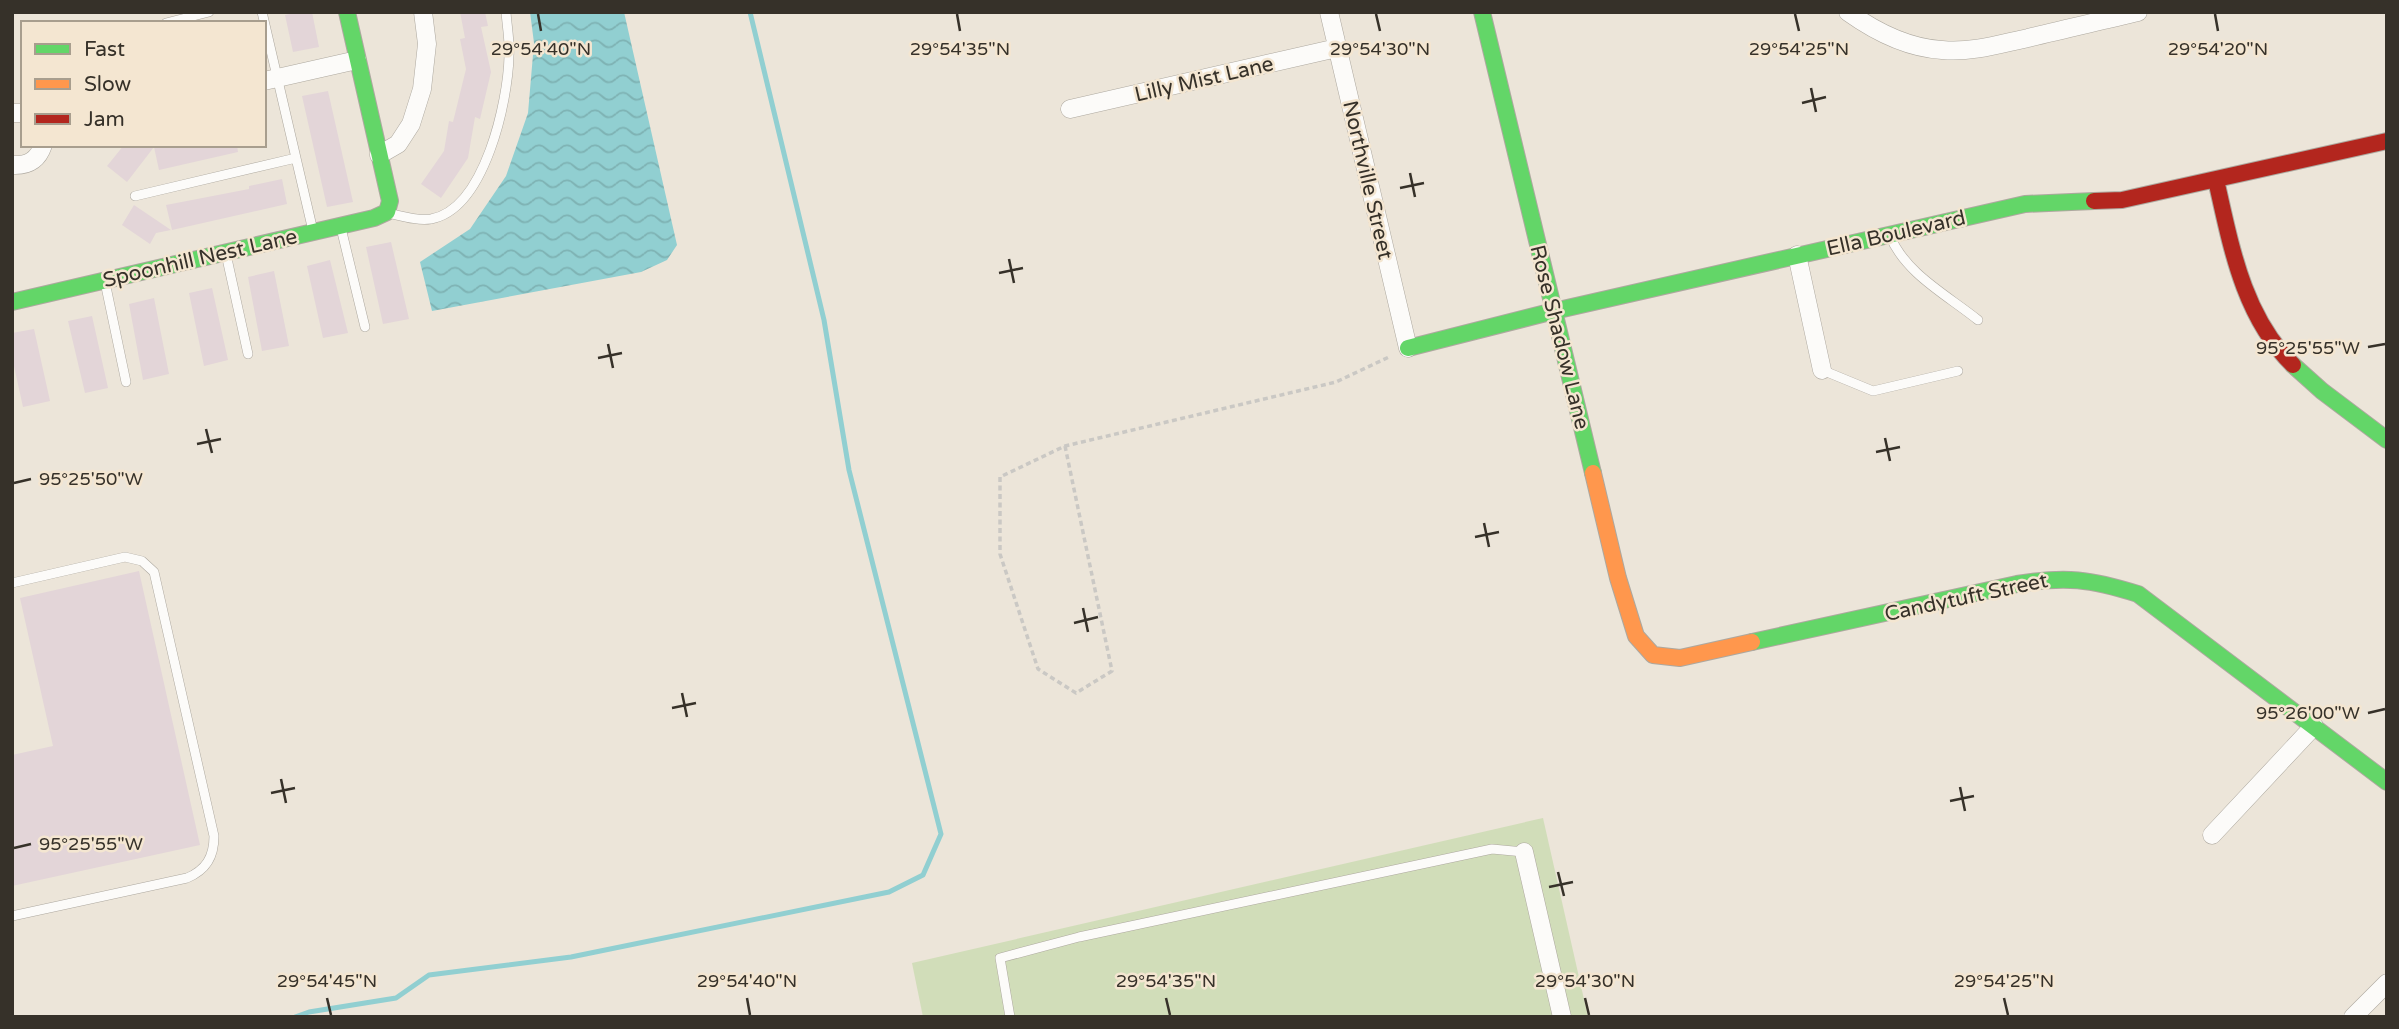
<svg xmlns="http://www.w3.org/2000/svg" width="2399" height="1029" font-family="'Varela Round',sans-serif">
	<defs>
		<pattern id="water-waves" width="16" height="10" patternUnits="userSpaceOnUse" patternTransform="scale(1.75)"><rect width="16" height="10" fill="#91cfd1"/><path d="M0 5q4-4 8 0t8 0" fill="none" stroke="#7eb2b3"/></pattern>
	</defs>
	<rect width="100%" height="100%" fill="#ece5d9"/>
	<path fill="#d1ddb9" d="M 1543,818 L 1588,1017 L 923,1017 L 912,963 Z"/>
	<path fill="url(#water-waves)" d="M 530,12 L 624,12 L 677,245 L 667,260 L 641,272 L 432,311 L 420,262 L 470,229 L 506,176 L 528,113 L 534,43 Z"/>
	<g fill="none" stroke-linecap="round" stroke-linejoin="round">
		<path stroke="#91cfd1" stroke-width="5" d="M 295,1017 L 309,1012 L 396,998 L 429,975 L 571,957 L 889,892 L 923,875 L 941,834 L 849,470 L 824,320 L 750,12"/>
	</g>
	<path fill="#e3d5d8" d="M 299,12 L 312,12 L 319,47 L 293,52 L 285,15 Z
		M 460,12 L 485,12 L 488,26 L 481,27 L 491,72 L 480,119 L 475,117 L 468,158 L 441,198 L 421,184 L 444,151 L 449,121 L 453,122 L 466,69 L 460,39 L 465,38 Z
		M 328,91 L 353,202 L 327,207 L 302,96 Z
		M 124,145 L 237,145 L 238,152 L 159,170 L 154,147 L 127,182 L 107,166 Z
		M 282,179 L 287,204 L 172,230 L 166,205 L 249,189 L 249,186 Z
		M 134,205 L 171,230 L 156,233 L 150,244 L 122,225 Z
		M 391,242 L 409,319 L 383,324 L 366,247 Z
		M 330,260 L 348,333 L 323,338 L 307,266 Z
		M 274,271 L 289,346 L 262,351 L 248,277 Z
		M 212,288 L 228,360 L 204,366 L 189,293 Z
		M 154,298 L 169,374 L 143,380 L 129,304 Z
		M 92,316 L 108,388 L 85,393 L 68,321 Z
		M 34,329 L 50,401 L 23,407 L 12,357 L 12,333 Z
		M 139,571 L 200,845 L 12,886 L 12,755 L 53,746 L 20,598 Z"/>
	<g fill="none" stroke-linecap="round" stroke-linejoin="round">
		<defs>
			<path id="lane" d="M 262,12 L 313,231
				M 166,23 L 209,12
				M 135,196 L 296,158
				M 388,213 C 402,216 417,221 431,219 C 485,209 508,101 509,56 C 510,42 507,26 506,12
				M 341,228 L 365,327
				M 1890,236 C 1906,274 1947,295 1978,320
				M 226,254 L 248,354
				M 105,282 L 126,382
				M 1822,370 L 1873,391 L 1958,371
				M 12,583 L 125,557 L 142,561 L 154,572 L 214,836 C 214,857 206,870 187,878 L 12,916
				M 1010,1017 L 1000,958 L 1079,937 L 1492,849 L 1524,852"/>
			<path id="street" d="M 1329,12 L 1408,348
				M 1848,12 C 1876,32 1908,48 1942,50 C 1971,53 2000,44 2028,38 C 2064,29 2101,21 2138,12
				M 264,81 L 357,60
				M 1070,109 L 1337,48
				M 12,113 L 23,113
				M 379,155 L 398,144 L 411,124 L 422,89 L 427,44 L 423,12
				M 12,165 C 28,166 38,160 43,145
				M 1797,255 L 1822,370
				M 2212,835 L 2314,726
				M 1524,852 L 1562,1017
				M 2353,1017 L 2387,983"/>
			<path id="fast" d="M 1482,12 L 1593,473
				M 12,302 L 374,218 L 387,212 L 390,201 L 347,12
				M 1408,348 L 1554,311 L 2025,204 L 2094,201
				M 2293,365 L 2322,391 L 2387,440
				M 1752,642 L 2017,584 C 2066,576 2090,579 2138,594 L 2387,782"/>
			<path id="slow" d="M 1593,473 L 1618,578 L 1636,636 L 1653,655 L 1680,658 L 1752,642"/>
			<path id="jam" d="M 2216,180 C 2231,246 2243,316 2293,365
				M 2094,201 L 2122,200 L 2387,141"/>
		</defs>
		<use href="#lane" stroke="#ada89f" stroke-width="10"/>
		<use href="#street" stroke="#ada89f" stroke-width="19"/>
		<use href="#fast" stroke="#ada89f" stroke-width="18"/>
		<use href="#slow" stroke="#ada89f" stroke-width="18"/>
		<use href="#jam" stroke="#ada89f" stroke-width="18"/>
		<path stroke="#cac8c4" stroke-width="3.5" stroke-dasharray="5 3.5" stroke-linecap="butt" d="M 1065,446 L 1112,671 L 1076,693 L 1038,669 L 1000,554 L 1000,477 L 1065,446 L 1336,382 L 1391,356"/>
		<use href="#lane" stroke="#fcfbf9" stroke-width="9"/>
		<use href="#street" stroke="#fcfbf9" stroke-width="18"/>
		<use href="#fast" stroke="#63d668" stroke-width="16"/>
		<use href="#slow" stroke="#ff974d" stroke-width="16"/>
		<use href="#jam" stroke="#b3261e" stroke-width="16"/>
	</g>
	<path fill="none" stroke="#363129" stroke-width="2.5" d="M 538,14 L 541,31M 957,14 L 960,31M 1376,14 L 1380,31M 1795,14 L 1799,31M 2215,14 L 2218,31M 1811,88 L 1816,112M 1802,103 L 1826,97M 1410,173 L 1415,197M 1400,188 L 1424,183M 1009,259 L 1014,283M 999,273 L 1023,268M 608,344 L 613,368M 2368,347 L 2385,344M 598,358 L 622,353M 206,429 L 212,453M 1885,438 L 1890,461M 197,444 L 221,439M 1876,452 L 1900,447M 14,483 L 31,479M 1484,523 L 1489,547M 1475,537 L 1499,532M 1083,608 L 1088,632M 1074,623 L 1098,617M 682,693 L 687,717M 672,708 L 696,703M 2368,713 L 2385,709M 281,779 L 286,803M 1960,787 L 1965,811M 271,793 L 295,788M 1950,801 L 1974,796M 14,848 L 31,844M 1558,872 L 1564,896M 1549,887 L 1573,882M 327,998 L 331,1015M 747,998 L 750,1015M 1166,998 L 1170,1015M 1585,998 L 1589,1015M 2004,998 L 2008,1015"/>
	<g text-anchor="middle" stroke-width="5" stroke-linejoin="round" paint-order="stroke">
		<g font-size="21" fill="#363129" stroke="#f4e6d1">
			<text transform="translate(1204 79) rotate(-13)" y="7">Lilly Mist Lane</text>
			<text transform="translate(1368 180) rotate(77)" y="7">Northville Street</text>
			<text transform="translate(1896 233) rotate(-13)" y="7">Ella Boulevard</text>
			<text transform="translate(200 258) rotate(-13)" y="7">Spoonhill Nest Lane</text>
			<text transform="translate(1560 337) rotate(76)" y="7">Rose Shadow Lane</text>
			<text transform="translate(1966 597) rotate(-12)" y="7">Candytuft Street</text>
		</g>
	</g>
	<g font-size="18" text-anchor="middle" fill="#363129" stroke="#f4e6d1" stroke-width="5" stroke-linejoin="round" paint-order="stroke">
		<text x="541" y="55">29°54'40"N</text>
		<text x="960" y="55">29°54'35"N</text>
		<text x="1380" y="55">29°54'30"N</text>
		<text x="1799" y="55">29°54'25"N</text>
		<text x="2218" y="55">29°54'20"N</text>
		<text x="2308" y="354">95°25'55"W</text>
		<text x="91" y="485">95°25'50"W</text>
		<text x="2308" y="719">95°26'00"W</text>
		<text x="91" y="850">95°25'55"W</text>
		<text x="327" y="987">29°54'45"N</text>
		<text x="747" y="987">29°54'40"N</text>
		<text x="1166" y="987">29°54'35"N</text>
		<text x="1585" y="987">29°54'30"N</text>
		<text x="2004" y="987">29°54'25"N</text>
	</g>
	<rect width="2399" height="1029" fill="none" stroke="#363129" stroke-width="28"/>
	<rect x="21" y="21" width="245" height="126" fill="#f4e6d1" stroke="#a89e8e" stroke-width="2"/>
	<rect x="35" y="44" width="35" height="10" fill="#63d668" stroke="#a89e8e" stroke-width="2"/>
	<text x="84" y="56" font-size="21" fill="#363129">Fast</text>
	<rect x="35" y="79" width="35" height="10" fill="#ff974d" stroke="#a89e8e" stroke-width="2"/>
	<text x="84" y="91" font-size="21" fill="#363129">Slow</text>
	<rect x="35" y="114" width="35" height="10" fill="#b3261e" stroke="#a89e8e" stroke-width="2"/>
	<text x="84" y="126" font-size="21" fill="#363129">Jam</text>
</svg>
